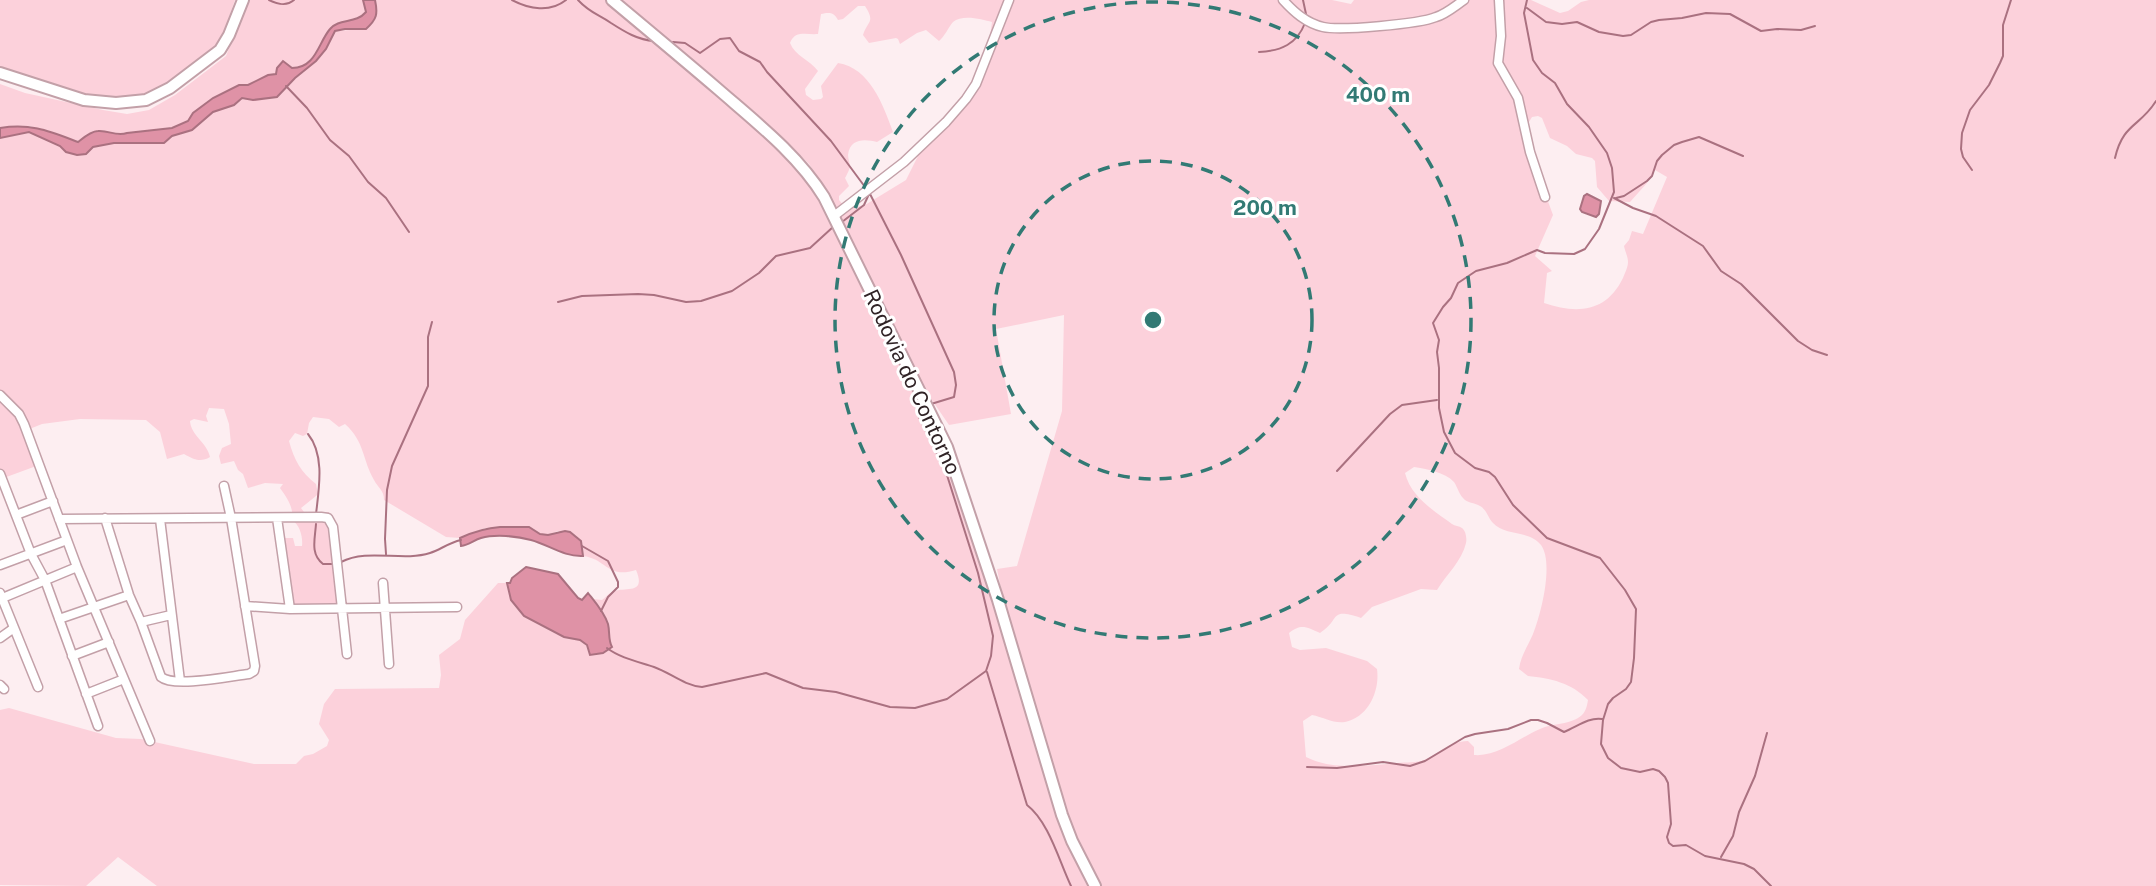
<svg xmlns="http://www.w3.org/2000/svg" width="2156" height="886" font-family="'Public Sans',sans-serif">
	<rect width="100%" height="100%" fill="#fdeef1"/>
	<path fill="#fcd1db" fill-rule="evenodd" d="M 0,0 L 235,0 L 223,34 L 213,49 L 158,92 L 117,104 L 0,75 Z
		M 248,0 L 363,0 L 366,12 C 355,24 339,18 330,29 C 318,43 316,68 292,68 L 283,61 L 277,68 L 276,74 L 268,75 L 248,85 L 213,98 L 193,113 L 188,121 L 172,128 L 127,133 C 116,137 109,130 98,131 C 91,132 84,138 78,142 L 30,126 L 0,128 L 0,84 L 25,93 L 103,110 L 127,114 L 149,110 L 175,95 L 226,56 Z
		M 375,0 L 605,0 L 771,139 L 817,192 L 941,440 L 966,509 L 1061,828 L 1089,886 L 157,886 L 118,857 L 86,886 L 0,885 L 0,710 L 9,708 L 116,738 L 141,739 L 254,764 L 296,764 L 304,756 L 313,754 L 327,746 L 329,740 L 319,724 L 324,704 L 335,689 L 439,688 L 441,675 L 439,655 L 460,639 L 465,620 L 498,583 L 507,583 L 511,600 L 524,616 L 553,632 L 564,637 L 574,637 L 587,645 L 612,647 L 609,644 L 608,624 L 593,599 L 602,600 C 605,598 608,594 612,592 C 624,586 647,596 636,570 C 607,579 607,559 583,556 L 583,552 L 558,531 L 548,535 L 540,534 L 528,527 L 485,528 L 460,538 L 446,537 L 384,500 C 384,490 378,488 374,480 C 362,459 365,442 345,424 L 339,427 L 329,419 L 313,417 L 309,423 L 307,434 L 303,436 L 295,433 L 289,441 C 294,460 301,472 316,484 L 318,494 L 316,496 L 301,508 L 304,512 L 329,512 L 329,524 L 339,607 L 295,609 L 285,538 L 293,538 L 295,546 L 302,546 C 303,537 300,525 292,520 C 294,507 287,498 280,488 L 283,484 L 265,483 L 248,488 L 243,474 L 238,470 L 234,461 L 221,464 L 219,456 L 222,448 L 231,444 L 229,424 L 224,409 L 209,408 L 206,416 L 208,422 L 194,419 L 190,421 C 191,436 207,442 210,457 C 200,463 193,459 184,454 L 167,459 L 160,432 L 146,420 L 80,419 L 42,424 L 27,430 L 39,465 L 1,479 L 0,476 L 0,138 L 29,132 L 60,146 L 66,152 L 84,155 L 91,148 L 114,143 L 152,144 L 168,140 L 176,134 L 192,130 L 213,112 L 229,107 L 242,98 L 253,100 L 277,96 L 295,78 L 316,61 L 326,50 L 335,31 L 366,29 L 377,12 Z
		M 620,0 L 1332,0 L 1351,4 L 1354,0 L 1531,0 L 1560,13 L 1568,11 L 1581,2 L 1589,0 L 2156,0 L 2156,886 L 1101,886 C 1068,830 1052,767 1034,705 C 1020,660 1005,615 997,569 L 1017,566 L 1062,411 L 1064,315 L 996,329 L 1011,414 L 949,425 L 923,387 L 827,192 L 809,164 L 794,149 L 749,109 ZM 858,6 L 865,6 C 876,23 867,21 863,35 L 869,43 L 896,38 L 898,39 L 900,44 L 917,33 L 926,30 L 939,41 C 945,36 948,28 953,22 C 962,14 982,19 992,22 L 987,58 L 957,113 L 921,150 L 906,180 L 865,205 L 856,207 L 844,206 L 839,200 L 839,196 L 849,186 L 845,178 C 846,177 850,168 850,167 C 850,163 848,159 848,155 C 850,138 865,139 877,142 L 893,132 C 883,105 870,68 838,63 L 821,86 L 823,97 L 821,99 L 813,100 L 806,95 L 805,89 L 818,71 C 810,60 795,56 790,43 C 795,30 806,35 818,34 L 821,14 C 829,12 834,12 838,20 L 843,19 ZM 1538,116 L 1542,118 L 1550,138 L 1567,146 L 1576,154 L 1592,158 L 1595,161 L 1597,187 L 1609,201 L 1630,202 L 1647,183 L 1655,170 L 1667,177 L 1643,234 L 1632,231 L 1629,240 L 1624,246 C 1625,251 1628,257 1628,262 C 1628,267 1625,273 1623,278 C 1606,313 1576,314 1544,303 L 1547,273 L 1552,271 L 1535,256 L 1553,215 L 1546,196 L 1526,127 L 1532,117 ZM 1414,467 C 1426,469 1445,472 1454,482 C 1458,488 1459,495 1465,500 C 1469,503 1475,503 1480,506 C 1487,510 1488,518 1493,523 C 1504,536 1530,530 1541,545 C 1554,563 1541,614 1533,634 C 1528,646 1521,655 1519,669 L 1528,676 C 1550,678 1572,683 1588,700 C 1587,706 1586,711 1582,715 C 1571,725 1553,723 1540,729 C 1519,738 1498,757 1474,755 L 1474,747 L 1468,741 C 1447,742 1442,752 1424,760 C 1417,763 1406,762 1398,763 C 1369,765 1333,771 1306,757 L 1303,721 L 1312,715 C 1323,717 1334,724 1345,722 C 1369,717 1380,690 1377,669 L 1367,661 L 1326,648 L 1300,650 L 1292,647 L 1289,633 C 1301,623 1307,627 1320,633 C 1341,620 1328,607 1361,618 L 1372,607 L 1421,589 L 1437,590 C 1446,575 1462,561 1466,543 C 1467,539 1466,531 1462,528 C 1459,526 1455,526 1452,524 C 1433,510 1411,497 1405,473 Z"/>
	<path fill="#df92a6" stroke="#aa7180" stroke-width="2" d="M 363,0 L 375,0 C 378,14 377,19 366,29 L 345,29 L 335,31 L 326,49 L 316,61 L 295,78 L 277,97 L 253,100 L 242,98 L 234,105 L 213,112 L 192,130 L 172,136 L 164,143 L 114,143 L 93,147 L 86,154 L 77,155 L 66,152 L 60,146 L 29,132 L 0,138 L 0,128 C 31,123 49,131 78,142 C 83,138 91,131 98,131 C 109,130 116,137 127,133 L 172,128 L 188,121 L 193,113 L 213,98 L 239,85 L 248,85 L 268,75 L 276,74 L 277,68 L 283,61 L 292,68 C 316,68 318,43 330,29 C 339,18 356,24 366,12 Z
		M 1587,194 L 1601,201 L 1599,214 L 1596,217 L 1582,212 L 1580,209 L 1584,196 Z
		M 500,527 L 529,527 L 540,534 L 548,535 L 565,531 L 570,532 L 581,541 L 583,556 C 564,557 549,545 531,540 C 517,536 495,534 481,538 C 474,540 469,545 461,546 L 460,538 C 473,532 485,528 500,527 Z
		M 526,567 L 558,574 L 578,598 L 582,600 L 588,593 C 595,602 604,612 608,624 C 610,632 608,640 612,647 L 603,653 L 590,655 L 587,645 L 580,640 L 564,637 L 524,616 L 511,600 L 507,583 L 510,583 L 512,578 Z"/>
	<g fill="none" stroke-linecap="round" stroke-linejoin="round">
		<path stroke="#aa7180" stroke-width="2" d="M 269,0 C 277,4 286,7 294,0
			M 512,0 C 529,9 550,13 566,0
			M 578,0 C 590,13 598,14 611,23 C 625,32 638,40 654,41
			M 1303,0 L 1306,14
			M 1527,0 L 1524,13 L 1533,60 L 1542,73 L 1555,83 L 1567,104 L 1589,127 L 1607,153 L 1612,168 L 1614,192 L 1599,229 L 1585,249 L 1574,254 L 1545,253 L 1537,250 L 1507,263 L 1476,271 L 1458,283 L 1451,298 L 1443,307 L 1433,323 L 1439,340 L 1437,352 L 1439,368 L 1439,408 L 1444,432 L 1455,453 L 1475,468 L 1489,472 L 1495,477 L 1513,505 L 1547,538 L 1600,558 L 1625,590 L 1636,609 L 1634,658 L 1631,682 L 1626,689 L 1613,698 L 1608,704 L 1603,720 L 1601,744 L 1608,758 L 1621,768 L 1640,772 L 1653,769 L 1659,771 L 1665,777 L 1668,783 L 1671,824 L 1667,837 L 1669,843 L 1673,846 L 1686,845 L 1705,856 L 1744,864 L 1754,869 L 1771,886
			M 1527,8 L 1546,22 L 1562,24 L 1577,22 L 1599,32 L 1623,36 L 1631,35 L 1651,22 L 1659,20 L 1682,18 L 1706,13 L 1730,14 L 1761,31 L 1777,29 L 1801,30 L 1815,26
			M 673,42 L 685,43 L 700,53 L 720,39 L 730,38 L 739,51 L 760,62 L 767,72 L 831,141 L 865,187
			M 1259,52 C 1281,51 1297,44 1305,23
			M 286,86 L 307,108 L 330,140 L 349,156 L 368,182 L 386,198 L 409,232
			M 2115,158 C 2123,123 2140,127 2156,101
			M 1972,170 L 1963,157 L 1961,149 L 1962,133 L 1970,110 L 1989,85 L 2000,63 L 2003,56 L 2003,25 L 2011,0
			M 869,192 L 901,255 L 954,372 L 956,385 L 954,397 L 931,404
			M 1614,198 L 1633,208 L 1656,216 L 1703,246 L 1721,271 L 1741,284 L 1798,341 L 1812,350 L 1827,355
			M 1616,198 L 1624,196 L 1647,181 L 1652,176 L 1657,161 L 1662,155 L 1674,145 L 1682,142 L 1699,137 L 1743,156
			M 842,222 L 864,205 L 869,194
			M 558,302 L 582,296 L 638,294 L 654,295 L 686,302 L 701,301 L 732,291 L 759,273 L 776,256 L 810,248 L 833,227
			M 308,434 C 325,455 319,488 316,514
			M 1337,471 L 1390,414 L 1402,405 L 1437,400
			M 316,524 C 315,539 310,554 323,564 L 333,564
			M 582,546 L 608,561 L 618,582 L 618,587 L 608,597 L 601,611
			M 386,554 L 385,539 L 387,490 L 392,466 L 428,386 L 428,337 L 432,322
			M 341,562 C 368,548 402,562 430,553 C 440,550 448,543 461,540
			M 607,648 C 620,658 639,662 654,667 C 671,673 683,685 702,687 L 766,673 L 803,688 L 836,692 L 890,707 L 915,708 L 947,699 L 986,671 L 991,656 L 993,636 L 978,573 L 946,472 L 918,415 L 917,410 L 922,407
			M 987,672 L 1027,805 C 1049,822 1059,861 1071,886
			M 1307,767 L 1337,768 L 1383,762 L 1410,766 L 1425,761 L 1465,737 L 1475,734 L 1508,729 L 1531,720 L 1538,720 L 1547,723 L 1564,732 C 1577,727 1588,717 1602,719
			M 1721,857 L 1733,836 L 1739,812 L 1755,776 L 1767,733"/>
		<defs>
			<path id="minor" d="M 1283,0 C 1294,12 1306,23 1323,27 C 1340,31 1419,24 1436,17 C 1446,14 1455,6 1464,0
				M 1499,0 L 1501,36 L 1498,63 L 1518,98 L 1530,152 L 1545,197
				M 834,216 L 904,162 L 946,122 L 966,99 L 976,84 L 1009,0
				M 0,395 L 19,414 L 24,424 L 77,567 L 150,741
				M 0,474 L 31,554 L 45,580 L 98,726
				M 16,515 L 53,501
				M 105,518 L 129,595 L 141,622 L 161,677 C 174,688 231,676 249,674 L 254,671 L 255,666 L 231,518 L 224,486
				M 277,518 L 290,609
				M 59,519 L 321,517 L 328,518 L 333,527 L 347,654
				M 160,519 L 180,681
				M 0,565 L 67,540
				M 383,583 L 389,664
				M 0,593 L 38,687
				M 0,599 L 77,567
				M 245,606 L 290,609 L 457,607
				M 59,619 L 129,595
				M 141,622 L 171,615
				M 0,638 L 14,628
				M 72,656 L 109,642
				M 0,685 L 4,689
				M 86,694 L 124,679"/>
			<path id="major" d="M 612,0 C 648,30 684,60 719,90 C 757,123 798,155 824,197 L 947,447 L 998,600 L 1062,815 L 1072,841 L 1095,886
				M 0,73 L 84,100 L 116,103 L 146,100 L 170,88 L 220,50 L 229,35 L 243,0"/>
		</defs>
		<use href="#minor" stroke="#c3a0a8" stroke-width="11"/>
		<use href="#major" stroke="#c3a0a8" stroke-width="14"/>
		<use href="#minor" stroke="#fff" stroke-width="8"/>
		<use href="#major" stroke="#fff" stroke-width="10"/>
	</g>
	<g fill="none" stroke="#327a74" stroke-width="3.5" stroke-dasharray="12 9">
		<circle cx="1153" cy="320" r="159"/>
		<circle cx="1153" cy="320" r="318"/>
	</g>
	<g text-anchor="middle" stroke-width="6" stroke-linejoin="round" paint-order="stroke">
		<g font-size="21" fill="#302326" stroke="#fff">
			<text transform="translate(912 382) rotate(65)" y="7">Rodovia do Contorno</text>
		</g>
	</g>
	<circle cx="1153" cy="320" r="10" fill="#327a74" stroke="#fff" stroke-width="3.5"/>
	<g font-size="21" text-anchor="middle" font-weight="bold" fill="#327a74" stroke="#fff" stroke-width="6" stroke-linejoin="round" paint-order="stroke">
		<text x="1378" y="102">400 m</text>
		<text x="1265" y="215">200 m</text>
	</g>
</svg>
